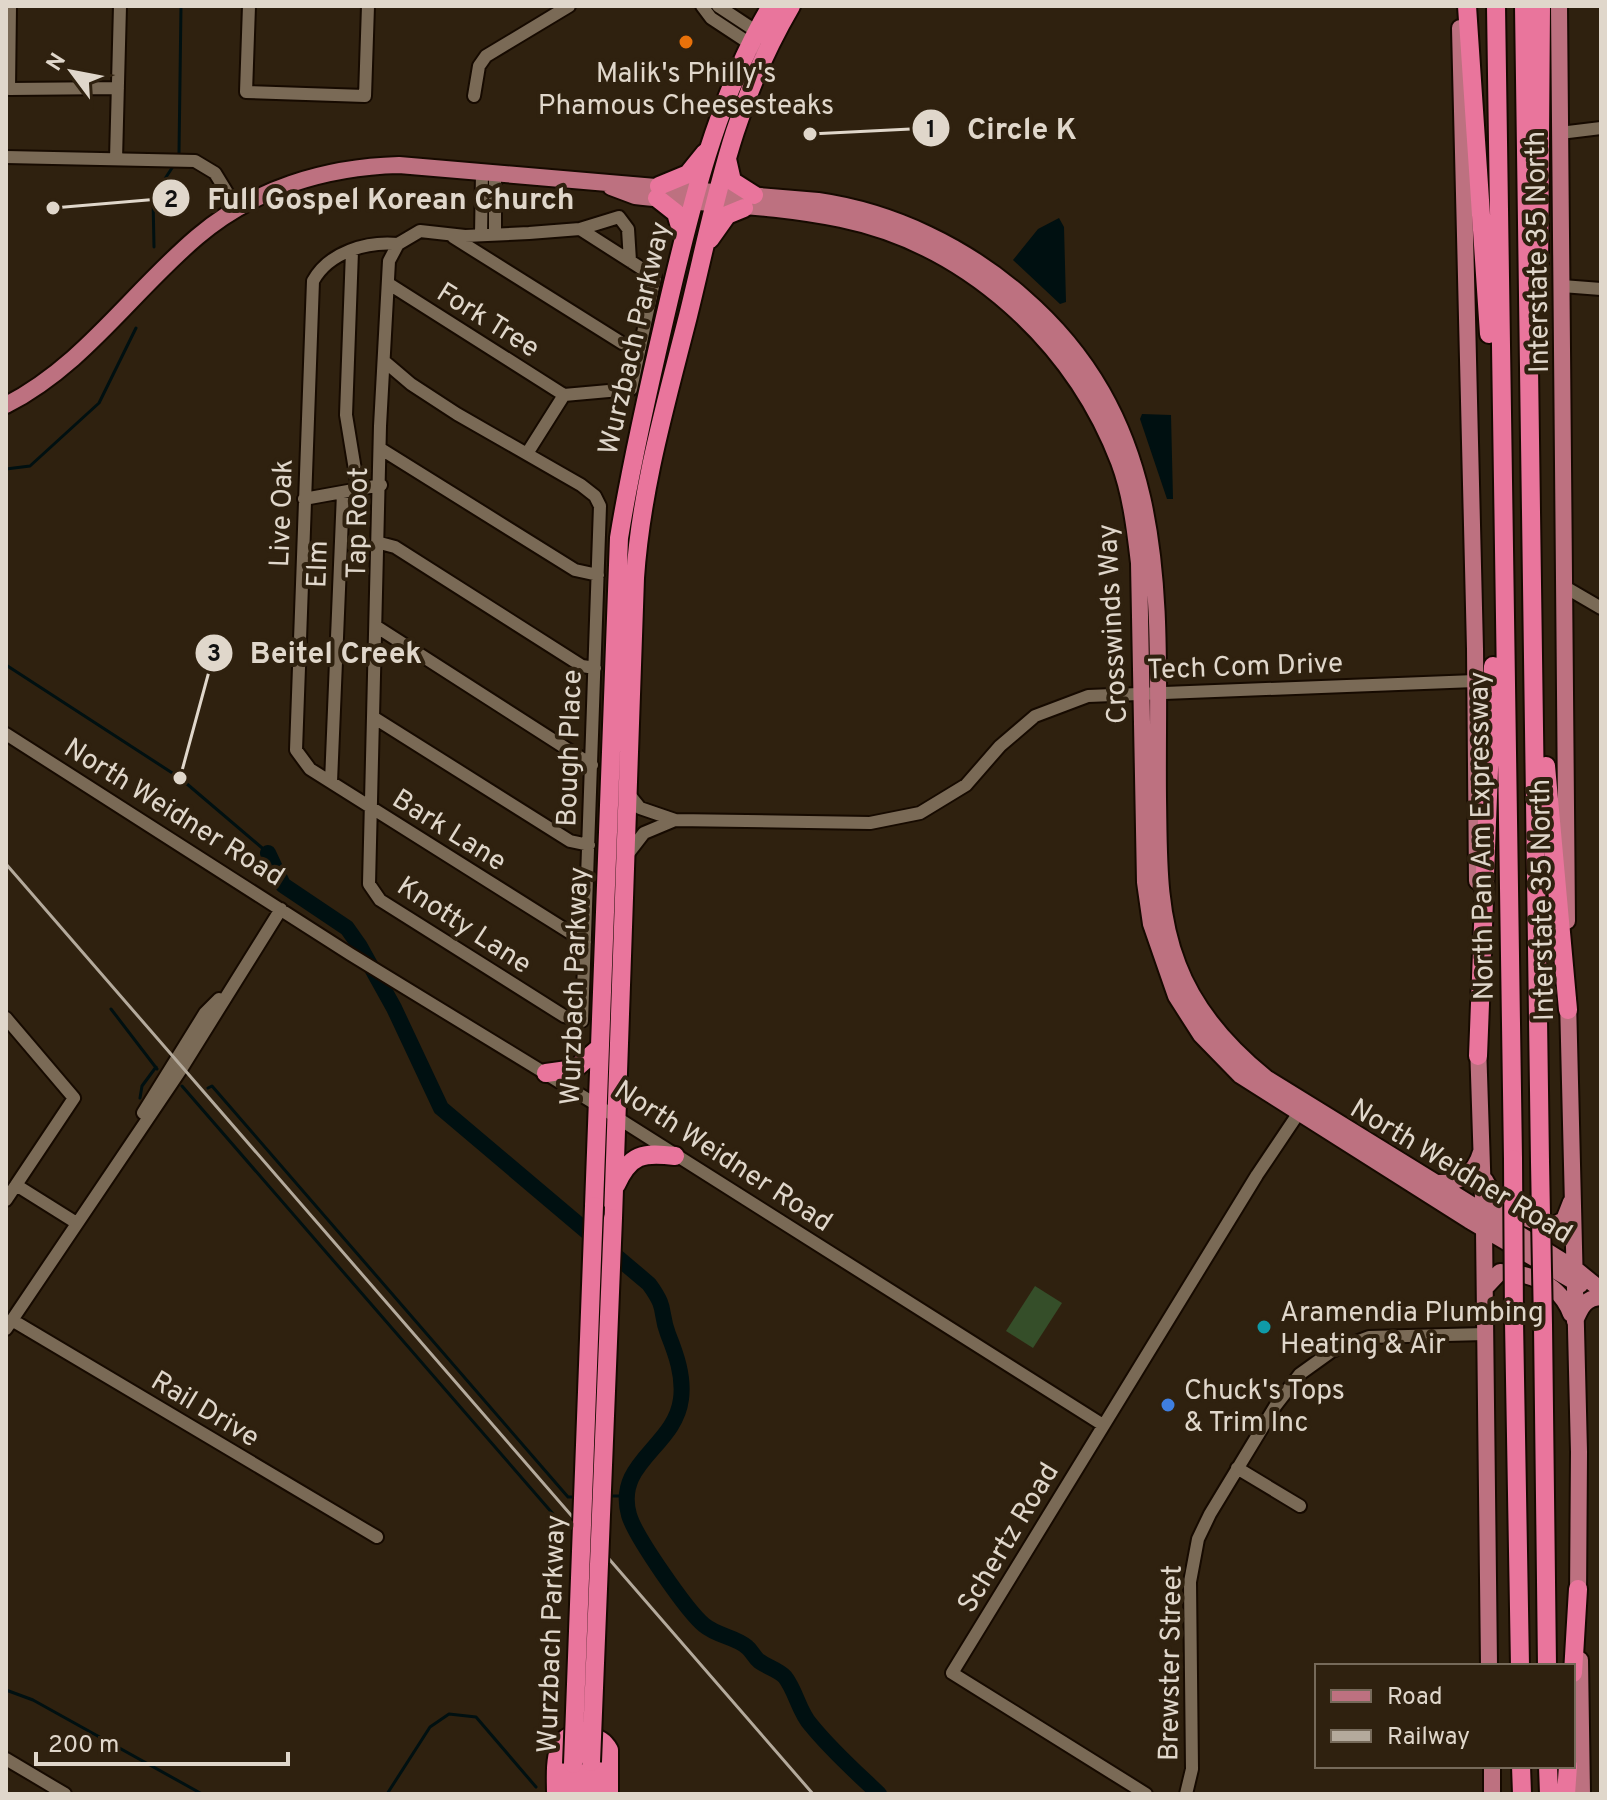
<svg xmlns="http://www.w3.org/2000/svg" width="1607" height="1800" font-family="Overpass,sans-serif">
	<rect width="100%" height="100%" fill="#2f210f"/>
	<path fill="#354e29" d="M 1035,1286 L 1062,1303 L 1033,1348 L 1006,1331 Z"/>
	<path fill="#001011" d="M 1059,218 L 1064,227 L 1066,302 L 1060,304 L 1013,260 L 1038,229 Z
		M 1142,414 L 1171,415 L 1173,499 L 1167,499 L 1140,419 Z"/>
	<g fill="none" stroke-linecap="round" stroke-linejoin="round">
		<path stroke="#001011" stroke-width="3" d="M 179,153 L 181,6
			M 154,247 L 153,197 L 172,168
			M 6,469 L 30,466 L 99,403 L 136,328
			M 6,665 L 180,778 L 268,853
			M 111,1009 L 157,1069
			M 182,1086 L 560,1522
			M 208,1088 L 212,1086 L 568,1497 L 576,1497
			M 140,1098 L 142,1086 L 156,1067
			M 607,1496 L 626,1496
			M 6,1690 L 33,1700 L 202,1794
			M 387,1794 L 430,1727 L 449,1714 L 476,1717 L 536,1787"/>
		<path stroke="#001011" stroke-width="16" d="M 268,853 L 283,885 L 347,928 L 359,945 L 394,1008 L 441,1108 L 649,1284 C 668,1310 659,1310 668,1334 C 676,1354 684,1376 681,1399 C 675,1447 614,1462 629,1515 C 635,1536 687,1611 704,1625 C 717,1636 736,1637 747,1647 C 752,1651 754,1657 759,1661 C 767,1667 779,1670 785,1677 C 796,1691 799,1712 811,1725 C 832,1751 856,1772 879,1794"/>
		<defs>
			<path id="minor" d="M 10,6 L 9,89 L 118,88
				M 249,6 L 246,92 L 365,96 L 368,6
				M 702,6 L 711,18 L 755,47
				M 718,6 L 762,35
				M 474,96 L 479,66 L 486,56 L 569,6
				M 1560,133 L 1601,128
				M 6,157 L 195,161 L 215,173 L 237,209
				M 116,159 L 120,6
				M 495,234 L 495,174
				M 481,235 L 482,173
				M 453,237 L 622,343 L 640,348
				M 398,244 C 367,241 329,252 313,281 L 296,750 L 310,769 L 585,942
				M 352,251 L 346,415 L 358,488
				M 389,284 L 564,395
				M 1562,286 L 1601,289
				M 384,361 L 411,384 L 457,414 L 581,485 L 595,496 L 600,506 L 582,1021 L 564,1016 L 380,900 L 369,884 L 380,426 L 389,261 L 398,244 L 420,231 L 465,236 L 529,233 L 580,229 L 619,217 L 628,229 L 630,261
				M 564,395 L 631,389 L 655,277 L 580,229
				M 381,449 L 575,570 L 598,575
				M 528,452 L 564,395
				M 304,499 L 381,485
				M 380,543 L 395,547 L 582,666 L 595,668
				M 1565,587 L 1601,608
				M 377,627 L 592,765
				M 373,717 L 570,841 L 589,845
				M 6,734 L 350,954 L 597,1105 L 1103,1425
				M 331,782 L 343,493
				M 628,793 L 640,808 L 675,820
				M 627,855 L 644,833 L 675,820 L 870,823 L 920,813 L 966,785 L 1000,746 L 1035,716 L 1088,696 L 1475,681
				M 6,1018 L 74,1098 L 6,1200
				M 143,1113 L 205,1013 L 219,999
				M 16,1185 L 75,1222
				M 12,1320 L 377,1537
				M 6,1329 L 180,1071 L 281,909
				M 1237,1468 L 1300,1506
				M 6,1759 L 65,1794
				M 1146,1794 L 952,1673 L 1257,1175 L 1302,1108
				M 1186,1794 L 1192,1769 L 1190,1582 L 1198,1539 L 1210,1514 L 1276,1405 L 1300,1374 L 1332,1351 L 1369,1337 L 1485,1334"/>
			<path id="major" d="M 1559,6 L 1567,921
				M 1460,28 L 1475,649 L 1477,881
				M 611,187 L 635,196 C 703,204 774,205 841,219 C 967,245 1073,342 1119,462 C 1131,494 1135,529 1139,563 L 1145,882 L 1151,924 L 1176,996 L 1201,1035 L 1240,1075 L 1469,1220 L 1580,1285
				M 6,405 C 84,365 131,293 197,237 C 253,189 325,167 399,165 L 818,201 C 894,212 966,247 1023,297 C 1179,432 1156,613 1158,798 C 1159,855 1157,911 1178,965 C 1195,1010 1229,1048 1266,1078 L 1574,1268 L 1601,1290
				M 1568,1000 L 1579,1452 L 1578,1600
				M 1478,1044 L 1484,1229 L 1489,1666
				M 1485,1180 L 1501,1209 L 1550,1227 L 1564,1220 L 1571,1202
				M 1434,1183 C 1458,1184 1474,1176 1481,1152
				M 1485,1288 L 1500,1272 C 1531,1273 1560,1284 1571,1314
				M 1575,1321 C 1581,1307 1585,1298 1601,1297
				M 1580,1660 L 1582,1794
				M 1492,1766 L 1492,1794"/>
			<path id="highway" d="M 1467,6 L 1489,334
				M 1496,6 L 1513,1159
				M 1524,6 L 1540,1162
				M 727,159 L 732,181 L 754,195
				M 659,186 L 688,174 L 705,153
				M 657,198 L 676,213 L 683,237
				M 710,239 L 727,215 L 744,208
				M 1539,272 L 1541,6
				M 1546,766 L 1568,1010
				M 1478,1056 L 1493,666
				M 546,1073 L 575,1069 L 599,1048
				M 616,1185 C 630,1154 643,1152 675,1156
				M 594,1206 L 619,538 C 631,464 648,390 665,317 C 690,210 715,101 771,6
				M 613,1218 L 635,578 C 641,488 666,403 688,316 C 716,202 730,110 791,6
				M 1514,1321 L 1520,1666
				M 1543,1325 L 1547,1666
				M 1573,1673 L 1578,1589
				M 591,1762 L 591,1794
				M 1521,1766 L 1522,1794
				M 1548,1766 L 1549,1794
				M 556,1794 C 556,1770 551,1726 589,1736 C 599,1739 604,1741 609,1750 L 609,1794
				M 573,1794 L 573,1764
				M 1566,1794 L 1568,1766"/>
		</defs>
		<use href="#minor" stroke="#160a00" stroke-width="16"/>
		<use href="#major" stroke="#160a00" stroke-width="20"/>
		<use href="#highway" stroke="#160a00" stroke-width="22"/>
		<use href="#minor" stroke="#7a6a56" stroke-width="12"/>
		<use href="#major" stroke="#bd7180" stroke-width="16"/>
		<use href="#highway" stroke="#e9759c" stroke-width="18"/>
		<path stroke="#b4aa9c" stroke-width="3" d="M 6,864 L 813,1794"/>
		<defs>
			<path id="highway-bridge" d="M 1513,1159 L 1514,1321
				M 1540,1162 L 1543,1325
				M 591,1762 L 613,1218
				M 573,1764 L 594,1206"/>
		</defs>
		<use href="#highway-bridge" stroke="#160a00" stroke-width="22" stroke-linecap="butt"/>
		<use href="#highway-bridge" stroke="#e9759c" stroke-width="18"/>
	</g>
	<circle fill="#e8710a" stroke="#2f210f" stroke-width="3" cx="686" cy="42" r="8"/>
	<circle fill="#0f9aa8" stroke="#2f210f" stroke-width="3" cx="1264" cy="1327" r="8"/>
	<circle fill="#3f7fe0" stroke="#2f210f" stroke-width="3" cx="1168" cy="1405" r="8"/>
	<g text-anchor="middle" stroke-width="8" stroke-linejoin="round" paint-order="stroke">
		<g font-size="28" fill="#e0d7cb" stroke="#2f210f" text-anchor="start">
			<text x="686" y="82" text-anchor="middle">Malik's Philly's<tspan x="686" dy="32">Phamous Cheesesteaks</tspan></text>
			<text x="1280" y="1321">Aramendia Plumbing<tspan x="1280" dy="32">Heating &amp; Air</tspan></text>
			<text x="1184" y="1399">Chuck's Tops<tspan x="1184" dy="32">&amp; Trim Inc</tspan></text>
		</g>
		<g font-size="28" fill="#e0d7cb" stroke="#2f210f">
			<text transform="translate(1536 252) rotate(-91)" y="10">Interstate 35 North</text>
			<text transform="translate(489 319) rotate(32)" y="10">Fork Tree</text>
			<text transform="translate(633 338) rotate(-77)" y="10">Wurzbach Parkway</text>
			<text transform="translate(280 513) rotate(-88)" y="10">Live Oak</text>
			<text transform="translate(356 523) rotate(-89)" y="10">Tap Root</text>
			<text transform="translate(316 564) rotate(-88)" y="10">Elm</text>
			<text transform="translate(1111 624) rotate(-93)" y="10">Crosswinds Way</text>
			<text transform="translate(1245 665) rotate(-2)" y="10">Tech Com Drive</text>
			<text transform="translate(568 748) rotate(-88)" y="10">Bough Place</text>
			<text transform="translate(175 811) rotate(32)" y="10">North Weidner Road</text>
			<text transform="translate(450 829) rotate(32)" y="10">Bark Lane</text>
			<text transform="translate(1480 836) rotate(-91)" y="10">North Pan Am Expressway</text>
			<text transform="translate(1541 900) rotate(-91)" y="10">Interstate 35 North</text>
			<text transform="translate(465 924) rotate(33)" y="10">Knotty Lane</text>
			<text transform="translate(573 986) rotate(-88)" y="10">Wurzbach Parkway</text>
			<text transform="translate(724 1155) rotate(33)" y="10">North Weidner Road</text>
			<text transform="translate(1462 1170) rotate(31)" y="10">North Weidner Road</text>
			<text transform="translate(206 1408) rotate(31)" y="10">Rail Drive</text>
			<text transform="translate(1007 1537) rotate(-59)" y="10">Schertz Road</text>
			<text transform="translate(550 1634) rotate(-88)" y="10">Wurzbach Parkway</text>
			<text transform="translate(1169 1663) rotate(-89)" y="10">Brewster Street</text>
		</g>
	</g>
	<path fill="none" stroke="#e0d7cb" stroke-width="3" d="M810 134L931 128M53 208L171 198M180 778L214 653"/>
	<g fill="#e0d7cb" stroke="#2f210f" stroke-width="3">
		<circle cx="810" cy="134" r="8"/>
		<circle cx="53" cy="208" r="8"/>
		<circle cx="180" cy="778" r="8"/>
		<circle cx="931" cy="128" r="20"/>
		<circle cx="171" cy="198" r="20"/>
		<circle cx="214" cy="653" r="20"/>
	</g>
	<g font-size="24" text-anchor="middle" font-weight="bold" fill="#111">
		<text x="931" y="137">1</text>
		<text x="171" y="207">2</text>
		<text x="214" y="661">3</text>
	</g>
	<g font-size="30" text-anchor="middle" font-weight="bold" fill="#e0d7cb" stroke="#2f210f" stroke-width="8" stroke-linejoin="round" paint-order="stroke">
		<text x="1022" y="139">Circle K</text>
		<text x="391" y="209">Full Gospel Korean Church</text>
		<text x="336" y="663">Beitel Creek</text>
	</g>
	<rect width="1607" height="1800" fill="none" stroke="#e0d7cb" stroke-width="16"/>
	<rect x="1315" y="1664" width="260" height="104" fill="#2f210f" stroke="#766a5a" stroke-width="2"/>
	<rect x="1331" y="1690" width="40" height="12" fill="#bd7180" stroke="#766a5a" stroke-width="2"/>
	<text x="1387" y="1704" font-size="24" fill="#e0d7cb">Road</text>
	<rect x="1331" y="1730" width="40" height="12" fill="#b4aa9c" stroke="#766a5a" stroke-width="2"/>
	<text x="1387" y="1744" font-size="24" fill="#e0d7cb">Railway</text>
	<g transform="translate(72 72) rotate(302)" stroke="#2f210f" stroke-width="6" paint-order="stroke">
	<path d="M0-6L14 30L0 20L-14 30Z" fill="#e0d7cb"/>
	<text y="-12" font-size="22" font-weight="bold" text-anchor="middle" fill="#e0d7cb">N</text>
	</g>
	<path d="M36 1752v12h252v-12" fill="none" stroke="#e0d7cb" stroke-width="4"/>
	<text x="48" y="1752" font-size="24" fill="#e0d7cb" stroke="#2f210f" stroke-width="6" paint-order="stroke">200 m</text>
</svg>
